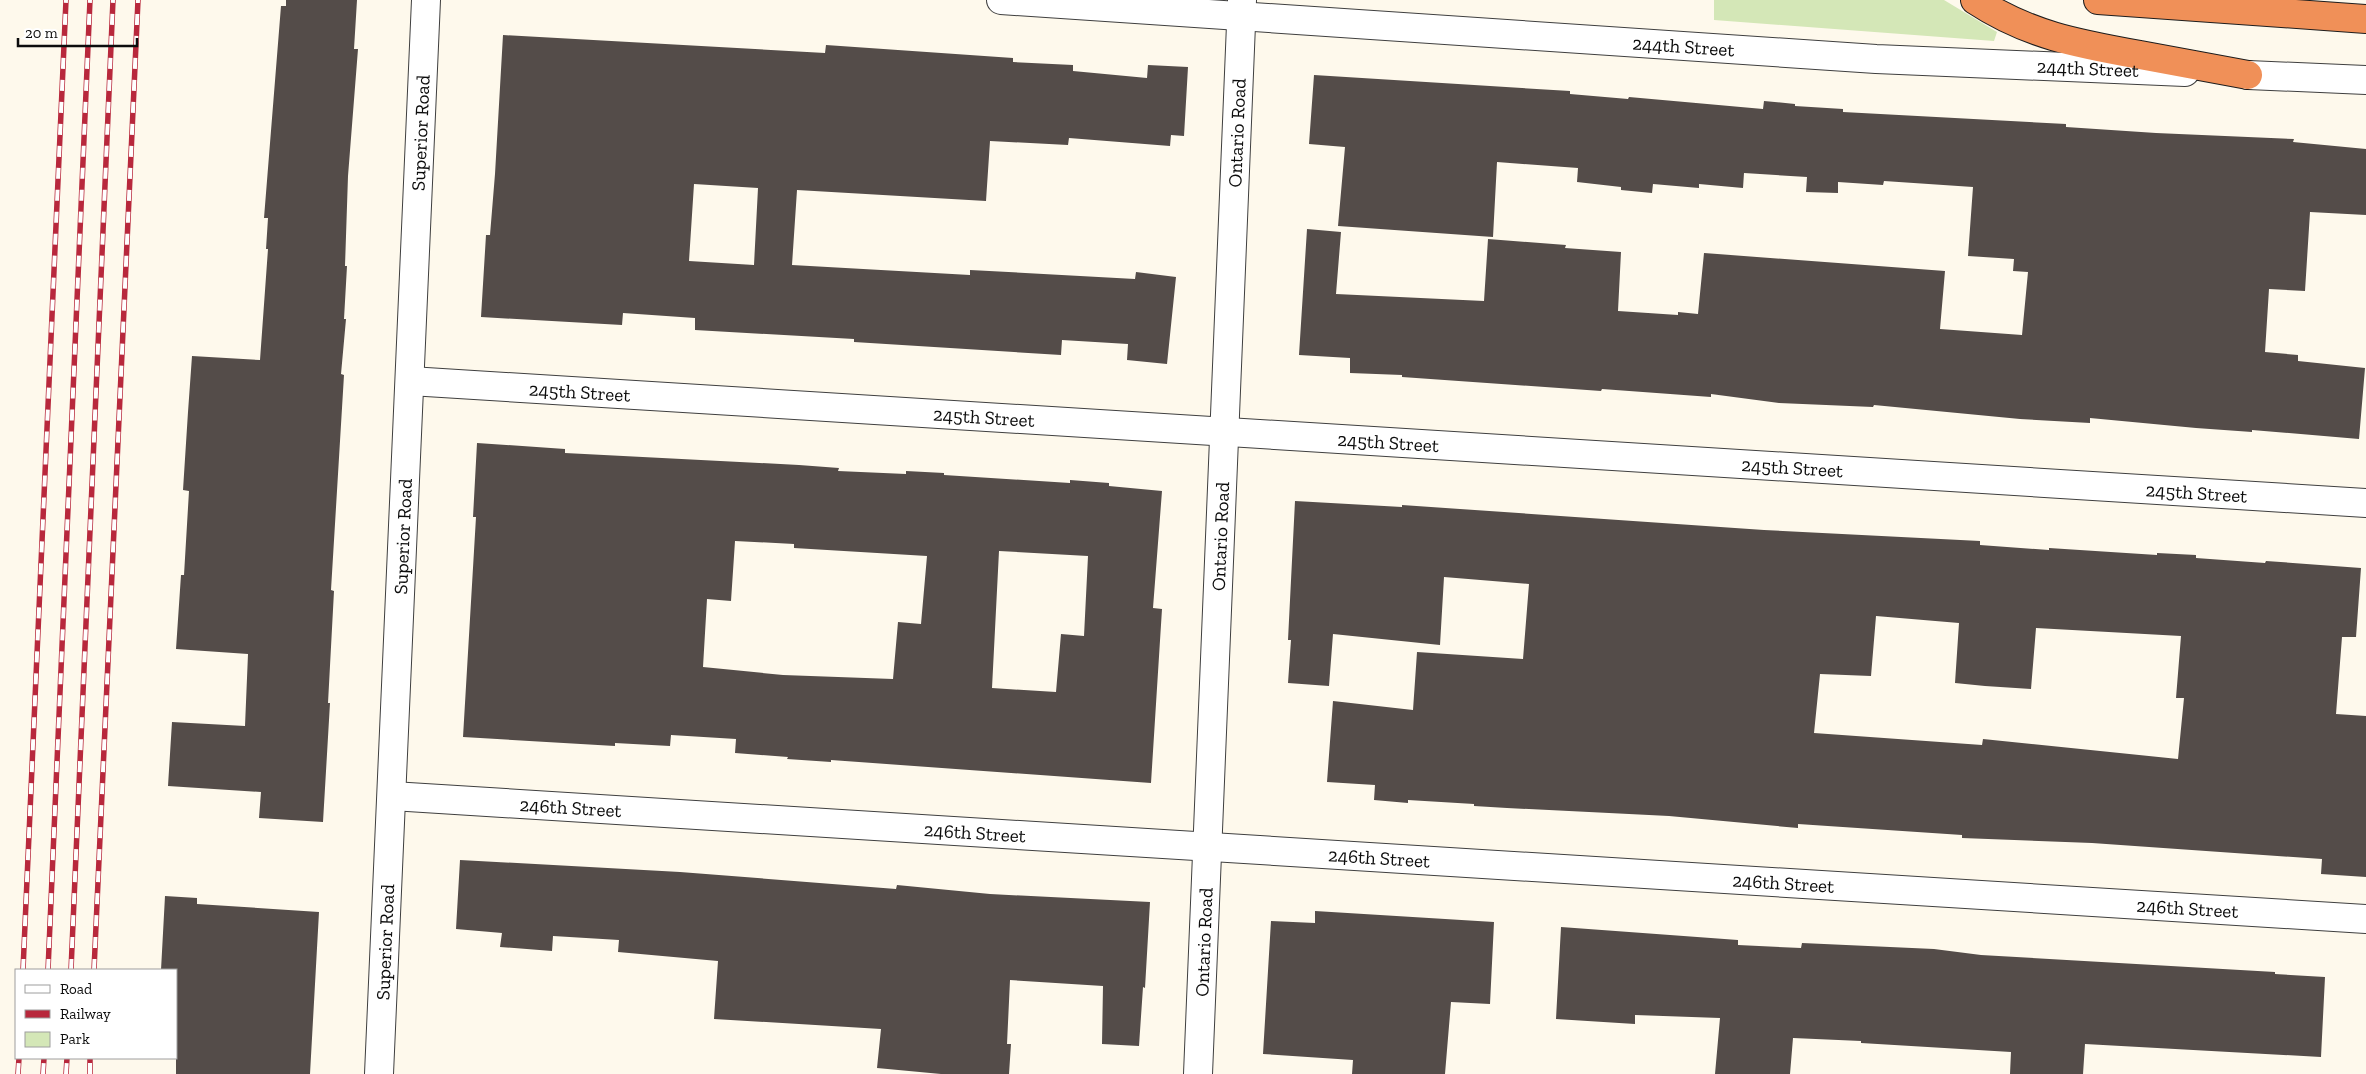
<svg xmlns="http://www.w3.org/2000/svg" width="2366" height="1074" font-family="'Zilla Slab',serif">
	<rect width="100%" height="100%" fill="#fef9ec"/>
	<path fill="#d4e7b7" d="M 1714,0 L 1944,0 L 1997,32 L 1994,41 L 1714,20 Z"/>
	<path fill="#544c49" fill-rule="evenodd" d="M 286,0 L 357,0 L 354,49 L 358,49 L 348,176 L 345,266 L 347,266 L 344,319 L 346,319 L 341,374 L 344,375 L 331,590 L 334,591 L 328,703 L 330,703 L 323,822 L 259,818 L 261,792 L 168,786 L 172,722 L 245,726 L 248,654 L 176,649 L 181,575 L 184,575 L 189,491 L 183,490 L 188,412 L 192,356 L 260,360 L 268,249 L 266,249 L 268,218 L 264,218 L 281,6 L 286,6 Z
		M 503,35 L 825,53 L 826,45 L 1013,58 L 1013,62 L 1073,65 L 1073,71 L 1147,78 L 1148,65 L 1188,67 L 1184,136 L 1171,135 L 1170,146 L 1069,138 L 1068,145 L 990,141 L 986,201 L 797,190 L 792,265 L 970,275 L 970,270 L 1135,279 L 1136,272 L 1176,277 L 1167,364 L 1127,360 L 1128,344 L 1062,340 L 1061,355 L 854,342 L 854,339 L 695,330 L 695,318 L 623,313 L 622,325 L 481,317 L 486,235 L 490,235 L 495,174 ZM 694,184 L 758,188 L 754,265 L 689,261 Z
		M 1314,75 L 1570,91 L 1570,94 L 1628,99 L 1629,97 L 1763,109 L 1764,101 L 1795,104 L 1795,106 L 1843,109 L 1843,112 L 2066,124 L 2066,127 L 2156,133 L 2294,139 L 2293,142 L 2366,149 L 2366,215 L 2310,212 L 2305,291 L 2269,289 L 2265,352 L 2298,355 L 2298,361 L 2365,368 L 2359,439 L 2252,430 L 2252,432 L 2196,428 L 2090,418 L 2090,423 L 2020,419 L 1874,405 L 1873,407 L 1779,403 L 1711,394 L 1711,397 L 1602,389 L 1601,391 L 1402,377 L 1402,375 L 1350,373 L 1350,358 L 1299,355 L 1307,229 L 1341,232 L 1336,294 L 1484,301 L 1488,239 L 1566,245 L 1565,248 L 1621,252 L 1618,311 L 1678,315 L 1678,312 L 1698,314 L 1704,253 L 1945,271 L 1940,329 L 2022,335 L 2028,272 L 2013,271 L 2014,259 L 1968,256 L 1973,187 L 1884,181 L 1883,185 L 1838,182 L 1838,193 L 1806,192 L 1807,177 L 1744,173 L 1743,188 L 1699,184 L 1699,188 L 1653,184 L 1652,193 L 1621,190 L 1621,187 L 1577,182 L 1578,168 L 1497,162 L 1493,237 L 1338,226 L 1345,147 L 1309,144 Z
		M 477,443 L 565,449 L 565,453 L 799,465 L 839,468 L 838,471 L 906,474 L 906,471 L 944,473 L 944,475 L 1070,483 L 1070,480 L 1109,483 L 1109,486 L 1162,491 L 1153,608 L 1162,609 L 1151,783 L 831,760 L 831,762 L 787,759 L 788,757 L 735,753 L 736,739 L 671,735 L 670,746 L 615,743 L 615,746 L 463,737 L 476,517 L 473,517 ZM 735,541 L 794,544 L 794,548 L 927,556 L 921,624 L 898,622 L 893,679 L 783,675 L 703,667 L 707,599 L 731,601 ZM 999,551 L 1088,556 L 1084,636 L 1061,634 L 1056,692 L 992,688 Z
		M 1295,501 L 1402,507 L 1402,505 L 1764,530 L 1980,541 L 1980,545 L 2049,550 L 2049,548 L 2157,555 L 2157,553 L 2196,555 L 2196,558 L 2265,563 L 2266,561 L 2361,568 L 2356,637 L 2342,637 L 2336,714 L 2366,716 L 2366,877 L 2321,874 L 2322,859 L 2092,843 L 1962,838 L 1962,835 L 1798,824 L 1798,828 L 1669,816 L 1507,808 L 1474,806 L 1474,804 L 1408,800 L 1408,803 L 1374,800 L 1375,785 L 1327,782 L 1333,701 L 1413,710 L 1417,652 L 1523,659 L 1529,584 L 1444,577 L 1440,645 L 1333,634 L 1329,686 L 1288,683 L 1291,640 L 1288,640 ZM 1876,616 L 1959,623 L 1955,683 L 1985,686 L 2031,689 L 2036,628 L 2181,636 L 2176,698 L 2184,698 L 2178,759 L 1983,739 L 1982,745 L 1814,733 L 1820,674 L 1871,676 Z
		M 460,860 L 680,872 L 896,889 L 897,885 L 990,894 L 1150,902 L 1145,988 L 1143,987 L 1139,1046 L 1102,1044 L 1103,986 L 1010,980 L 1007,1044 L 1011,1044 L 1009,1074 L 941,1074 L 877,1068 L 881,1029 L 714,1019 L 718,961 L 618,952 L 619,940 L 553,936 L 552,951 L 500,947 L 502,933 L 456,929 Z
		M 165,896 L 197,898 L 197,904 L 319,912 L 310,1074 L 176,1074 L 176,970 L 161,970 Z
		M 1315,911 L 1494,922 L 1490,1004 L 1451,1002 L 1445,1074 L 1352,1074 L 1353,1060 L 1263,1054 L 1271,921 L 1315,923 Z
		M 1561,927 L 1738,940 L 1738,945 L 1801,948 L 1802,943 L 1934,949 L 1981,955 L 2275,972 L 2275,974 L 2325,977 L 2321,1057 L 2085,1044 L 2083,1074 L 2010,1074 L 2011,1052 L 1861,1043 L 1861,1041 L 1793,1038 L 1790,1074 L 1715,1074 L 1720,1018 L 1635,1015 L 1635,1024 L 1556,1019 Z"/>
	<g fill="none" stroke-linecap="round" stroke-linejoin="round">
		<defs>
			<g id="minor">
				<path id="s1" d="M 1001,0 L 1876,59 L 2185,72"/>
				<path id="s2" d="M 410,381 L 2366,503"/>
				<path id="s3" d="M 392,796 L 2366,919"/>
				<path id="s4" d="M 379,1074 L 426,0"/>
				<path id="s5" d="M 1198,1074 L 1242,0"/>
			</g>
			<path id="tertiary" d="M 2248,75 L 2366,80"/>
			<path id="motorway" d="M 1975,0 C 2028,35 2079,44 2140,55 C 2176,62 2212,68 2248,75
				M 2098,0 L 2366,19"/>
		</defs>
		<use href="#minor" stroke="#3f3f3f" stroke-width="30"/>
		<use href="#tertiary" stroke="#3f3f3f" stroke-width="30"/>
		<use href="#motorway" stroke="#1d1d1d" stroke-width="30"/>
		<use href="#minor" stroke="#fff" stroke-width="28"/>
		<use href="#tertiary" stroke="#fff" stroke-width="28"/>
		<use href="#motorway" stroke="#f09058" stroke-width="28"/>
		<defs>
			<path id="rail" d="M 23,970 L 66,0
				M 48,970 L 90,0
				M 71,970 L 113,0
				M 94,970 L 138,0
				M 18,1074 L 19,1058
				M 43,1074 L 44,1058
				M 66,1074 L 67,1058
				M 90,1074 L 90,1058"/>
		</defs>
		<use href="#rail" stroke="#b8283c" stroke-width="5.5"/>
		<use href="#rail" stroke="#fff" stroke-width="4" stroke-dasharray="11" stroke-linecap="butt"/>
	</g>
	<g text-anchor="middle" stroke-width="5" stroke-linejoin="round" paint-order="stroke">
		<g font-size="19" fill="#0c0c0c" stroke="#fff">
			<text dy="7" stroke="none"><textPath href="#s1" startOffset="684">244th Street</textPath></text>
			<text dy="7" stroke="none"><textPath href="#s1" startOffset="1089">244th Street</textPath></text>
			<text dy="7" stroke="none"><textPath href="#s4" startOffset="942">Superior Road</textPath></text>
			<text dy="7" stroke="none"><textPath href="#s5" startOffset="942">Ontario Road</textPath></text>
			<text dy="7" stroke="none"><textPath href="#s2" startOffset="170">245th Street</textPath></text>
			<text dy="7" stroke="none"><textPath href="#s2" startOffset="575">245th Street</textPath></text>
			<text dy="7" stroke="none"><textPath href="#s2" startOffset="980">245th Street</textPath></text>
			<text dy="7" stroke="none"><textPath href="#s2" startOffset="1385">245th Street</textPath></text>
			<text dy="7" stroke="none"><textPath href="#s2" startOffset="1790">245th Street</textPath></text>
			<text dy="7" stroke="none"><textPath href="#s4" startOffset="538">Superior Road</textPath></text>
			<text dy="7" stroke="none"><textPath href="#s5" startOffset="538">Ontario Road</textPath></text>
			<text dy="7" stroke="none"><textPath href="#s3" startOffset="179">246th Street</textPath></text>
			<text dy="7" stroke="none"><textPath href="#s3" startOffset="584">246th Street</textPath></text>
			<text dy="7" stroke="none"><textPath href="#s3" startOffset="989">246th Street</textPath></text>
			<text dy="7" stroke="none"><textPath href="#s3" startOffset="1394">246th Street</textPath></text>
			<text dy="7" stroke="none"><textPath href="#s3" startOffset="1799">246th Street</textPath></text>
			<text dy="7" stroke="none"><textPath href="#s4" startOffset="132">Superior Road</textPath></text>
			<text dy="7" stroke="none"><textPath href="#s5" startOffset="132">Ontario Road</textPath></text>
		</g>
	</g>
	<rect x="15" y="969" width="162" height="90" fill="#ffffff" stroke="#9e9e9e"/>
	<rect x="25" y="985" width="25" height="8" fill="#ffffff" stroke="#9e9e9e"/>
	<text x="60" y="994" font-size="15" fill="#0c0c0c">Road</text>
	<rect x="25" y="1010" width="25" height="8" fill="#b8283c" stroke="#9e9e9e"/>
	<text x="60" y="1019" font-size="15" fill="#0c0c0c">Railway</text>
	<rect x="25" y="1032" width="25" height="15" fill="#d4e7b7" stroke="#9e9e9e"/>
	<text x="60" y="1044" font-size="15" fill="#0c0c0c">Park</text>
	<path d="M18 38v8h119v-8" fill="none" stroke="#0c0c0c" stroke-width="2.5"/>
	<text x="25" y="38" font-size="15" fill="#0c0c0c" stroke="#ffffff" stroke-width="4" paint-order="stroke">20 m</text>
</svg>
